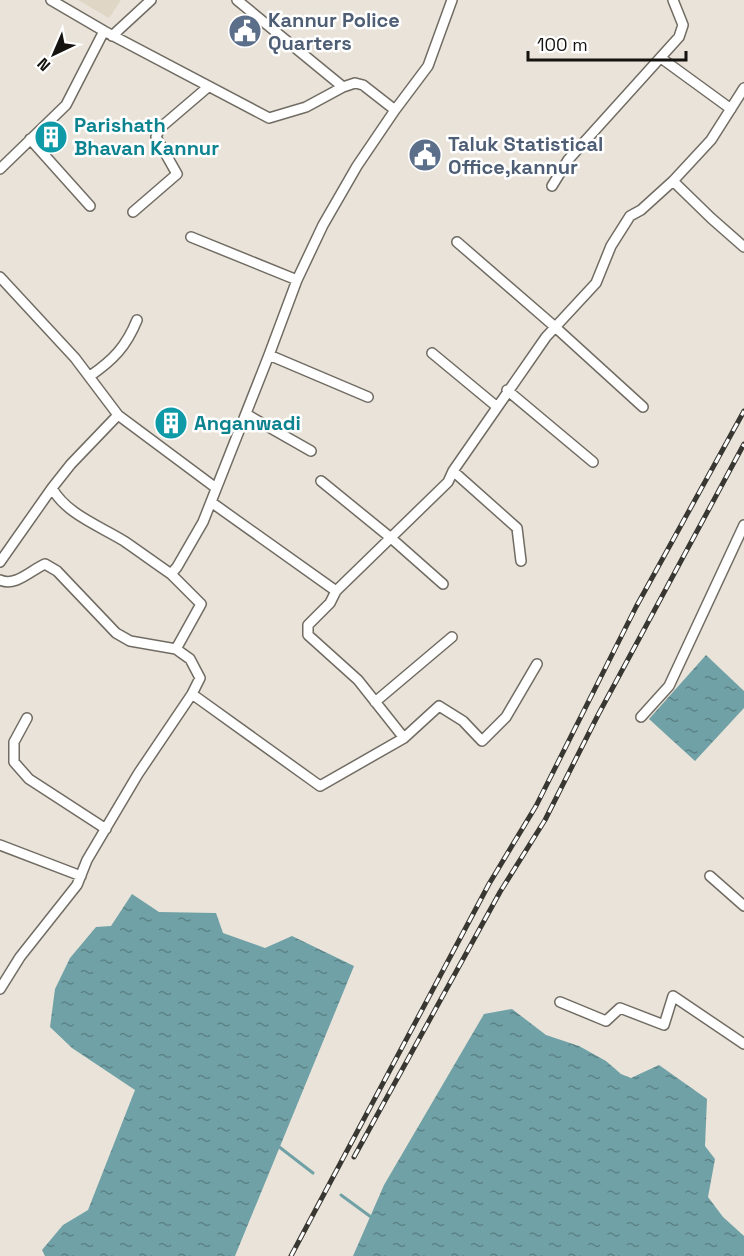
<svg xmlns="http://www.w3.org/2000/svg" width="744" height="1256" font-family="'Space Grotesk',sans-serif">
	<defs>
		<pattern id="water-ripples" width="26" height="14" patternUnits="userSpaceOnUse" patternTransform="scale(1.5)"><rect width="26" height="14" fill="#70a1a6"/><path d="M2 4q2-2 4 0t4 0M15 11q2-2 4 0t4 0" fill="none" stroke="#5b8286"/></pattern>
	</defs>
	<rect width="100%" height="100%" fill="#e9e3d9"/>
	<path fill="#dfd6c5" d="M 78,0 L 121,0 L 109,18 Z"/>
	<path fill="url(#water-ripples)" d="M 706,655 L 744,691 L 744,708 L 695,761 L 649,719 Z
		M 132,894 L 159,912 L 216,913 L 223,933 L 265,948 L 292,936 L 354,966 L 235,1256 L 45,1256 L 42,1250 L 63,1225 L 88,1210 L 135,1090 L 72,1048 L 50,1027 L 55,989 L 70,958 L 96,927 L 111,926 Z
		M 512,1009 L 546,1035 L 579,1046 L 606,1061 L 621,1074 L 631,1078 L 659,1065 L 707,1099 L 705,1146 L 715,1159 L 708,1197 L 723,1217 L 744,1236 L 744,1256 L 353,1256 L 384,1185 L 484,1014 Z"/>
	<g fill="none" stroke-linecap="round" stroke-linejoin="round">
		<path stroke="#70a1a6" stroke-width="3" d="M 278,1146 L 313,1173
			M 341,1195 L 371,1217"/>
		<defs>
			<path id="minor" d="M 51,0 L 104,31
				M 237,0 L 343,87
				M 112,36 L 151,0
				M 661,58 L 731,109
				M 30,139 L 90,206
				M 0,169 L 66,105 L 104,31 L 269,118 L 306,107 L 343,87 L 355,83 L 363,85 L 395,110 L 428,66 L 452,0
				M 673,181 L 711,218 L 744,247
				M 552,186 L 568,160 L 679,37 L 683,25 L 673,0
				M 133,212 L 177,174 L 156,137 L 160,128 L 208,87
				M 191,237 L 297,280
				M 457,242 L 554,326 L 643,407
				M 0,277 L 75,358 L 118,415 L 216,488
				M 432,353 L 496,406
				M 269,355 L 368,397
				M 90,376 C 113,360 126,347 137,320
				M 507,390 L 593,462
				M 246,414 L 311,451
				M 118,415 L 71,464 L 52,488 C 66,514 100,526 124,541 C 140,552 155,563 171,574
				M 453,471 L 517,528 L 521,561
				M 321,481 L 391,538 L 443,584
				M 211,502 L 336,591 L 330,603 L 308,625 L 308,635 L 358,680 L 404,738
				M 0,562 L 52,488
				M 0,580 C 16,587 31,570 45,564 L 57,571 L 116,633 L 130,641 L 176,649 L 190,659 L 200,678 L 192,694 L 138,774 L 87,860 L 77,885 L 20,957 L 0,989
				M 336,591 L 448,482 L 453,471 L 546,337 L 596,283 L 611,246 L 630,216 L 641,210 L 673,181 L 711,140 L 744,88
				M 176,649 L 201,604 L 171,574 L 177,567 L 203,522 L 269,355 L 297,280 L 323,225 L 357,166 L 395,110
				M 192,694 L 320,786 L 404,738 L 439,706 L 463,721 L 482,741 L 506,717 L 537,664
				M 375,702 L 452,637
				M 641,717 L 669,686 L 744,525
				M 27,718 L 14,742 L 14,762 L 29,779 L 106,829
				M 0,845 L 81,876
				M 710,876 L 744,906
				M 560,1002 L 606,1021 L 620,1008 L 664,1025 L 673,996 L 744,1044"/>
		</defs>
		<use href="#minor" stroke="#716c63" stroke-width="12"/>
		<use href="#minor" stroke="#fff" stroke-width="9"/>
		<defs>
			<path id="rail" d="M 354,1157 L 500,892 L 545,820 L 598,715 L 744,444
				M 291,1256 L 489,884 L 536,806 L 636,607 L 744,411"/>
		</defs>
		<use href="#rail" stroke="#393731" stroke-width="5"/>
		<use href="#rail" stroke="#fff" stroke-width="3" stroke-dasharray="9" stroke-linecap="butt"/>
	</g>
	<defs>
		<symbol id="civic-disc" viewBox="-11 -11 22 22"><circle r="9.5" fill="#5c6f8a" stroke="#fff"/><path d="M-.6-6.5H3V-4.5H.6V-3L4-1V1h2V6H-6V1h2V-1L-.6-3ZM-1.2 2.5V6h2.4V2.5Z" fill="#fff"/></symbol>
		<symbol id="building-disc" viewBox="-11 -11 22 22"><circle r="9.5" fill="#0f9aa8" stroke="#fff"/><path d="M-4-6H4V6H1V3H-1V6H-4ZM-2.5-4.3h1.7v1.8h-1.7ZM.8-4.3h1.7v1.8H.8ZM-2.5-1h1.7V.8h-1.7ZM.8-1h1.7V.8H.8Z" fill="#fff"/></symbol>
	</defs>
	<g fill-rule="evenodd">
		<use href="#civic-disc" x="226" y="12" width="38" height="38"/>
		<use href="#building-disc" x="32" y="118" width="38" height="38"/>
		<use href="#civic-disc" x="406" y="136" width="38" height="38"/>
		<use href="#building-disc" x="152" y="404" width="38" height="38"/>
	</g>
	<g text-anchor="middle" stroke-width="5" stroke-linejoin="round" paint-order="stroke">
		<g font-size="20" font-weight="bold" fill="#4e5e75" stroke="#fff" text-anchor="start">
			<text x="268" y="27">Kannur Police<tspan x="268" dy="23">Quarters</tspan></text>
			<text x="448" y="151">Taluk Statistical<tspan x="448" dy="23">Office,kannur</tspan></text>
		</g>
		<g font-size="20" font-weight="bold" fill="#0d838f" stroke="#fff" text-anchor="start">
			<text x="74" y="132">Parishath<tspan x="74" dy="23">Bhavan Kannur</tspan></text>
			<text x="194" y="430">Anganwadi</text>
		</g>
	</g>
	<g transform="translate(54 54) rotate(224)" stroke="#ffffff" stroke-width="4.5" paint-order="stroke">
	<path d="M0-4.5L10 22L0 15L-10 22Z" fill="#15130f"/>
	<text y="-9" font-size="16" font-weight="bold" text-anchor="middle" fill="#15130f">N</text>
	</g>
	<path d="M528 51v9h158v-9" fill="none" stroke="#15130f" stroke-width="3"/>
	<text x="537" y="51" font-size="18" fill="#15130f" stroke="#ffffff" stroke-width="4.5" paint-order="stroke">100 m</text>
</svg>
